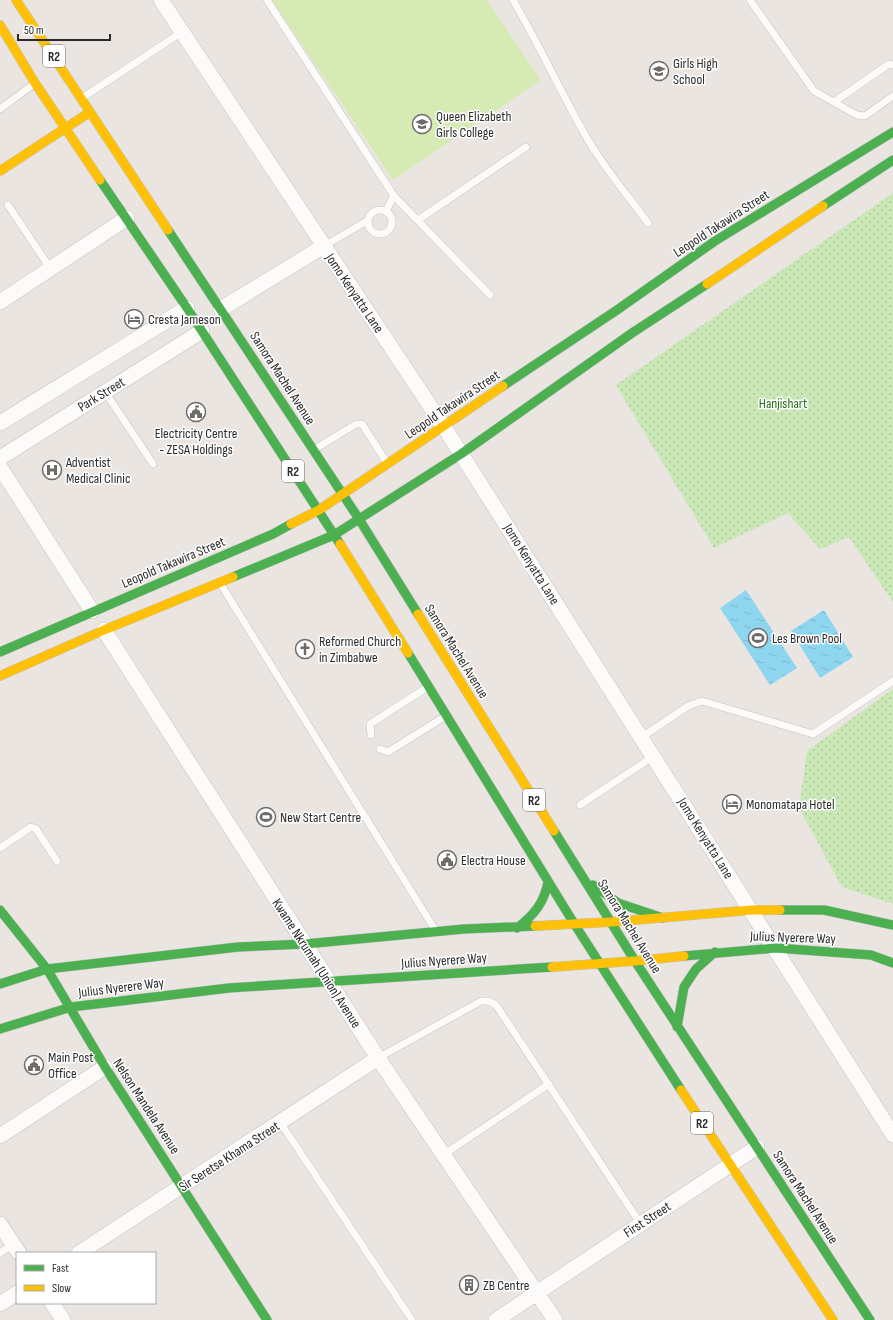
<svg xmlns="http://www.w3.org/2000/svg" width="893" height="1320" font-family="'Sofia Sans Condensed',sans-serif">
	<defs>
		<pattern id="grass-dots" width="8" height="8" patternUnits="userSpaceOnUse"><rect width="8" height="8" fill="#cae7b6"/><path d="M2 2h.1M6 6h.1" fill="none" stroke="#aec69d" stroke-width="1.8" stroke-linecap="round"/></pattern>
		<pattern id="water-ripples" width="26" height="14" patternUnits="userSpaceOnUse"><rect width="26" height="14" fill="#8ed6f0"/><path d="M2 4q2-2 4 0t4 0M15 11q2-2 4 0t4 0" fill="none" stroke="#7bb8ce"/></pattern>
	</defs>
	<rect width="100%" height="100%" fill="#eae5e0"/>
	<path fill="url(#grass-dots)" d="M 893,193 L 893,602 L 849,537 L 820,549 L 788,513 L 714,548 L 616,385 Z
		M 893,689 L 893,904 L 842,887 L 799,808 L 807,751 Z"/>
	<path fill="#d6ebb3" d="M 272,0 L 487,0 L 541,80 L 393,180 Z"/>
	<path fill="url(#water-ripples)" d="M 746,590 L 797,668 L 770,685 L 720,608 Z
		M 824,610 L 853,657 L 820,678 L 791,631 Z"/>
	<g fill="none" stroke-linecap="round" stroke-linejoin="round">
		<defs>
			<path id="lane" d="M 267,0 L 394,196
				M 513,0 C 538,43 559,88 583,131 C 601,164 626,193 648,223
				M 750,0 L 814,91 L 857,115 L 865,116 L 893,96
				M 82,98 L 182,32
				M 834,102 L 889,64 L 893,65
				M 0,109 L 34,84
				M 8,205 L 50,268
				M368 222a12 12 0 1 1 24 0a12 12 0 1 1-24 0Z
				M 386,211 L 394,196 L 490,295
				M 418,220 L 526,147
				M 324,246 L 367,221
				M 105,392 L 153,464
				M 315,449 L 356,424 L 362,424 L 387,463
				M 220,583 L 434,928
				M 371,735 L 370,724 L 426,688
				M 642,737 L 688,706 L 702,701 L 813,734 L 893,681
				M 380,749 L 388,752 L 444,717
				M 580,805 L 654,756
				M 0,848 L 31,827 L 36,829 L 57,861
				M 378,1058 L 481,1001 L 488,1001 L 496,1005 L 640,1223
				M 280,1122 L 412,1320
				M 443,1155 L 549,1084
				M 0,1253 L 13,1244"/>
			<path id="street" d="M 161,0 L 444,427 L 893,1135
				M 0,302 L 127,218
				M 221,309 L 324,246
				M 0,423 L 187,308
				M 0,458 L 202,331
				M 0,467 L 92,611
				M 104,630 L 378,1058 L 555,1320
				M 0,1136 L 105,1067
				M 0,1224 L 19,1253
				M 79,1253 L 378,1058
				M 52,1303 L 63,1320
				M 0,1304 L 17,1293
				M 496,1320 L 757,1147"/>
			<path id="fast" d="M 100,180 L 187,308 L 340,544
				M 823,206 L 893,160
				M 168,230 L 359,519 L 418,614
				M 503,386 L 617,310 L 715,241 L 893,132
				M 233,577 L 334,535 L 461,454 L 632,333 L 707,284
				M 0,652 L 273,534 L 291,524
				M 408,653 L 575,925 L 681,1090
				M 554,831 L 635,961 L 870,1320
				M 593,885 L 618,903 L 663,918
				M 0,910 L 47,969 L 105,1067 L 267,1320
				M 780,910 L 824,910 L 893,925
				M 517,928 C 534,915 544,903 548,882
				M 684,956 L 776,948 L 871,955 L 893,963
				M 0,984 L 47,969 L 238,947 L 305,944 L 464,929 L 535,926
				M 677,1027 L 684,987 L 696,969 L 715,952
				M 0,1029 L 71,1007 L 229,988 L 552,967"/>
			<path id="slow" d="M 16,0 L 168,230
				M 0,25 L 35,83 L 100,180
				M 0,171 L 90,112
				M 707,284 L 823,206
				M 291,524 L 319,510 L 503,386
				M 340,544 L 408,653
				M 418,614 L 554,831
				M 0,676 L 104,630 L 233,577
				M 535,926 L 611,922 L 752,910 L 780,910
				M 552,967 L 635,961 L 684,956
				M 681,1090 L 833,1320"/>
		</defs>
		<use href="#lane" stroke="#c3c1c2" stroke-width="8"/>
		<use href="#street" stroke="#c3c1c2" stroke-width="16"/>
		<use href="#fast" stroke="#c3c1c2" stroke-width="10"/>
		<use href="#slow" stroke="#c3c1c2" stroke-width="10"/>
		<use href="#lane" stroke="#fcfbfa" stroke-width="7"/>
		<use href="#street" stroke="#fcfbfa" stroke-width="15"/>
		<use href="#fast" stroke="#4caf50" stroke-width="9"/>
		<use href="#slow" stroke="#ffc107" stroke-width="9"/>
	</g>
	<defs>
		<symbol id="school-ring" viewBox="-11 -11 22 22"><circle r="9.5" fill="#fff" stroke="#6e6c6a" stroke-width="1.5"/><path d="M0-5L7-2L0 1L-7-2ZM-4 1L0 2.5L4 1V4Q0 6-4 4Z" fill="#6e6c6a"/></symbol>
		<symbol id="university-ring" viewBox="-11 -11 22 22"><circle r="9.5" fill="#fff" stroke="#6e6c6a" stroke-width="1.5"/><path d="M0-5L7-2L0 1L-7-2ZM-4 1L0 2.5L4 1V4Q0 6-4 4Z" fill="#6e6c6a"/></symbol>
		<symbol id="hotel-ring" viewBox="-11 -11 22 22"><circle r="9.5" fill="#fff" stroke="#6e6c6a" stroke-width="1.5"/><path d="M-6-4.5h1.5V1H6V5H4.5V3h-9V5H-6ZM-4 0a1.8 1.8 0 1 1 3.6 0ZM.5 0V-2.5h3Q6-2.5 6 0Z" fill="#6e6c6a"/></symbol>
		<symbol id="civic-ring" viewBox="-11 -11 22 22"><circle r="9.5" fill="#fff" stroke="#6e6c6a" stroke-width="1.5"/><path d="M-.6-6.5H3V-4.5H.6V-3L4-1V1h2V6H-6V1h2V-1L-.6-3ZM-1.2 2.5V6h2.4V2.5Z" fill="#6e6c6a"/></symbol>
		<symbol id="hospital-ring" viewBox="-11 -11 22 22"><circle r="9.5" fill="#fff" stroke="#6e6c6a" stroke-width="1.5"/><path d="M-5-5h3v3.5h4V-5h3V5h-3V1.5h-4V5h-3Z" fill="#6e6c6a"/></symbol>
		<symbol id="stadium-ring" viewBox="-11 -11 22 22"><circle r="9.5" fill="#fff" stroke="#6e6c6a" stroke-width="1.5"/><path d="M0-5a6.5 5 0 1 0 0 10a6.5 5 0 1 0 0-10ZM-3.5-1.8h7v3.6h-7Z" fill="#6e6c6a"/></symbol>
		<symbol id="church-ring" viewBox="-11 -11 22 22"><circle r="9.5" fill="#fff" stroke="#6e6c6a" stroke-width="1.5"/><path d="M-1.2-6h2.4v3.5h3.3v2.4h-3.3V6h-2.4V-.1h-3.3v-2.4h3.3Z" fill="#6e6c6a"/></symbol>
		<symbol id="building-ring" viewBox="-11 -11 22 22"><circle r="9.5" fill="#fff" stroke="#6e6c6a" stroke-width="1.5"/><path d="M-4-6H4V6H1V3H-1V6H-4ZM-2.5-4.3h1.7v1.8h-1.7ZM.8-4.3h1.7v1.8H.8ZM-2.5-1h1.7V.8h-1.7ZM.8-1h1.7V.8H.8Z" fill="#6e6c6a"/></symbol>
	</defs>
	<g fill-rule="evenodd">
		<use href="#school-ring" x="648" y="60" width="22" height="22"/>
		<use href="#university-ring" x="411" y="113" width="22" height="22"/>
		<use href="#hotel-ring" x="123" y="308" width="22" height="22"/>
		<use href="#civic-ring" x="185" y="401" width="22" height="22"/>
		<use href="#hospital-ring" x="41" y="459" width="22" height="22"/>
		<use href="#stadium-ring" x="747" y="627" width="22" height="22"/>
		<use href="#church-ring" x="294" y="638" width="22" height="22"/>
		<use href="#hotel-ring" x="721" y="793" width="22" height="22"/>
		<use href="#stadium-ring" x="255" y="806" width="22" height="22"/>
		<use href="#civic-ring" x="436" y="849" width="22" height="22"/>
		<use href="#civic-ring" x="23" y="1054" width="22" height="22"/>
		<use href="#building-ring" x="458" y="1274" width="22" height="22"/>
	</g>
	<g text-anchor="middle" stroke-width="3" stroke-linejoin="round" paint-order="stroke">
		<g fill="#fff" stroke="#6b6b6b" stroke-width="1">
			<rect x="43" y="45" width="22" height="22" rx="3"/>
			<rect x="282" y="460" width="22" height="22" rx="3"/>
			<rect x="523" y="789" width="22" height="22" rx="3"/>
			<rect x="691" y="1112" width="22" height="22" rx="3"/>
		</g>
		<g font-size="13" font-weight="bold" fill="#2b2b2b">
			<text x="54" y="61">R2</text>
			<text x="293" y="476">R2</text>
			<text x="534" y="805">R2</text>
			<text x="702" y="1128">R2</text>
		</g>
		<g font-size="14" fill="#2b2b2b" stroke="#fff" text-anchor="start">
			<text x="673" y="68">Girls High<tspan x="673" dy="16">School</tspan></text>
			<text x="436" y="121">Queen Elizabeth<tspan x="436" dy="16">Girls College</tspan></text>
			<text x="148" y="324">Cresta Jameson</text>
			<text x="196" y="438" text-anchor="middle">Electricity Centre<tspan x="196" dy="16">- ZESA Holdings</tspan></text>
			<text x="66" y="467">Adventist<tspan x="66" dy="16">Medical Clinic</tspan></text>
			<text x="772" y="643">Les Brown Pool</text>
			<text x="319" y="646">Reformed Church<tspan x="319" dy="16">in Zimbabwe</tspan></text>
			<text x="746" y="809">Monomatapa Hotel</text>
			<text x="280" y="822">New Start Centre</text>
			<text x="461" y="865">Electra House</text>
			<text x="48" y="1062">Main Post<tspan x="48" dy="16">Office</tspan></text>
			<text x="483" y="1290">ZB Centre</text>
		</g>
		<g font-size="14" fill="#2b2b2b" stroke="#fff">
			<text transform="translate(721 223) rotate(-33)" y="5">Leopold Takawira Street</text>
			<text transform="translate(355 293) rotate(56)" y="5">Jomo Kenyatta Lane</text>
			<text transform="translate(283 378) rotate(57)" y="5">Samora Machel Avenue</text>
			<text transform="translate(101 394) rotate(-32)" y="5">Park Street</text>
			<text transform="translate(452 404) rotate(-34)" y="5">Leopold Takawira Street</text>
			<text transform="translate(173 562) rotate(-23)" y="5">Leopold Takawira Street</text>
			<text transform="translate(532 564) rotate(58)" y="5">Jomo Kenyatta Lane</text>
			<text transform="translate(457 651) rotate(58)" y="5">Samora Machel Avenue</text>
			<text transform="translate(706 838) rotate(58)" y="5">Jomo Kenyatta Lane</text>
			<text transform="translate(630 926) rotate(58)" y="5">Samora Machel Avenue</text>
			<text transform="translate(793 937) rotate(2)" y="5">Julius Nyerere Way</text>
			<text transform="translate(444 960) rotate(-4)" y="5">Julius Nyerere Way</text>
			<text transform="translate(317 963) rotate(57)" y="5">Kwame Nkrumah (Union) Avenue</text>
			<text transform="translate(121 987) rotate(-7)" y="5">Julius Nyerere Way</text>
			<text transform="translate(147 1106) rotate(57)" y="5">Nelson Mandela Avenue</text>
			<text transform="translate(229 1156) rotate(-33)" y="5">Sir Seretse Khama Street</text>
			<text transform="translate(806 1197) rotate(57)" y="5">Samora Machel Avenue</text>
			<text transform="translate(647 1219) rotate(-33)" y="5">First Street</text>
		</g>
		<g font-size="14" fill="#276e15" stroke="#fff">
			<text x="783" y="408">Hanjishart</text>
		</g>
	</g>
	<rect x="16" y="1252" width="140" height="52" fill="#ffffff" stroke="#aaaaaa"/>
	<rect x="24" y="1265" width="20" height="6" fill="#4caf50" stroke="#aaaaaa"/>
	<text x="52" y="1272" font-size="12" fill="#2b2b2b">Fast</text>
	<rect x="24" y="1285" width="20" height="6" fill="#ffc107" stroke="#aaaaaa"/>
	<text x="52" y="1292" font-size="12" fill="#2b2b2b">Slow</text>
	<path d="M18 34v6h92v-6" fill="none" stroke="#2b2b2b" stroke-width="2"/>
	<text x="24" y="34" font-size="12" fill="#2b2b2b" stroke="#ffffff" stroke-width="3" paint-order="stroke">50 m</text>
</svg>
